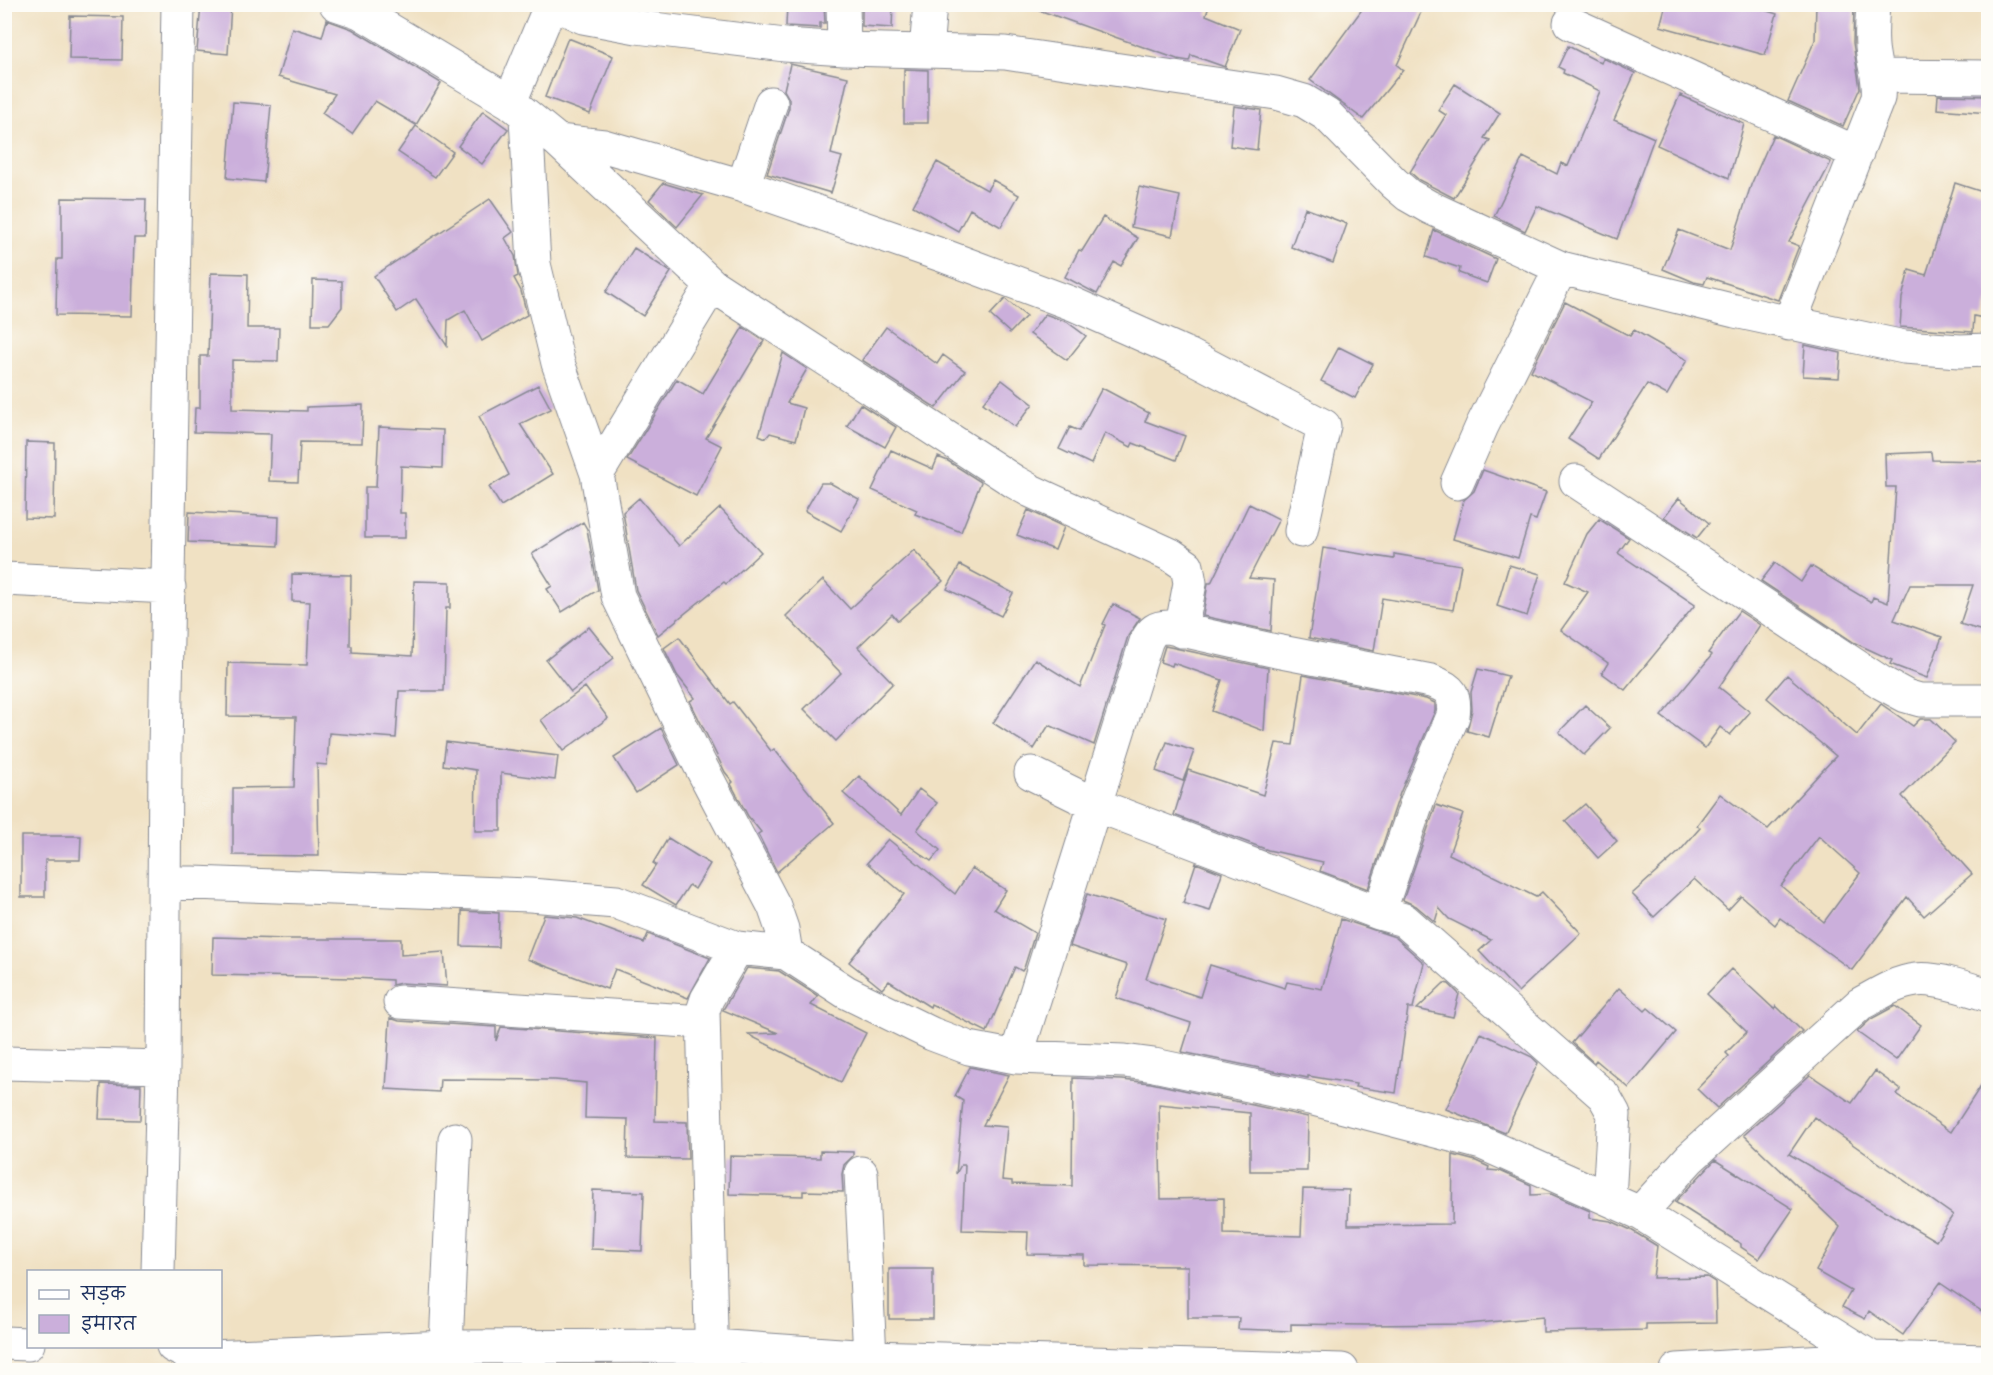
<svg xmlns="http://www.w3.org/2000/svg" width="1993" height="1375" font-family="'Balsamiq Sans','Playpen Sans Deva',sans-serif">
	<rect width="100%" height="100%" fill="#fdfcf7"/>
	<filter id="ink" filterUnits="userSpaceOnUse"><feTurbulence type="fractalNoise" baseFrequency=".0167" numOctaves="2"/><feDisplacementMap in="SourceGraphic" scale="12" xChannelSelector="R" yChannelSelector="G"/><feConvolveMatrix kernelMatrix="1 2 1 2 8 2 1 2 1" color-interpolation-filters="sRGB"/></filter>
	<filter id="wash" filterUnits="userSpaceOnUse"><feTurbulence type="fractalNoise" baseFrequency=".008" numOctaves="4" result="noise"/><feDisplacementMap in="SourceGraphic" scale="24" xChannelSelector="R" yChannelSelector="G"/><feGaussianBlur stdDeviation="1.35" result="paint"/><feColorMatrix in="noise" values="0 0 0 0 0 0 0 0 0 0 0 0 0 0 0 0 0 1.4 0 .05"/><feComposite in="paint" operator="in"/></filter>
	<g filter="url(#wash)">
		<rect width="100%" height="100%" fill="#f0e1c3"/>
		<g id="blocks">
			<path fill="#cbafdb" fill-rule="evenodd" d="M 201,4 L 231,4 L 228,54 L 197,51 Z
				M 787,4 L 824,4 L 825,23 L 820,23 L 820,28 L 786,26 Z
				M 862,4 L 893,4 L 892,28 L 862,26 Z
				M 1034,4 L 1210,4 L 1206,15 L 1240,29 L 1225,67 L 1191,55 L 1189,61 L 1177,59 L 1033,8 Z
				M 1366,4 L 1405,4 L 1421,12 L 1397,65 L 1403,70 L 1363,119 L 1310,80 Z
				M 1666,4 L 1745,4 L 1777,14 L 1765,55 L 1660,26 Z
				M 1816,4 L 1854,5 L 1853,43 L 1860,88 L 1843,126 L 1788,101 L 1815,40 Z
				M 70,16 L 123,17 L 122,60 L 69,59 Z
				M 327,20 L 352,29 L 441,83 L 416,125 L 375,101 L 352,134 L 322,113 L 335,94 L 278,77 L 292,28 L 322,37 Z
				M 568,38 L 613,56 L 590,114 L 545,97 Z
				M 1568,46 L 1601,63 L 1603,58 L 1635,73 L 1614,120 L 1654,138 L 1617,239 L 1537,206 L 1525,231 L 1494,216 L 1523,157 L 1557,174 L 1561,163 L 1568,166 L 1600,91 L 1563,73 L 1564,70 L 1558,67 Z
				M 790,64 L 848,77 L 831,154 L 842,157 L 831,193 L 767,174 L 789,108 L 789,99 L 784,90 Z
				M 904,69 L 928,70 L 928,123 L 904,123 Z
				M 1455,84 L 1500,113 L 1484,138 L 1490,140 L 1454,198 L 1419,180 L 1410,172 L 1446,115 L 1438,110 Z
				M 1680,95 L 1744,124 L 1729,178 L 1657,145 Z
				M 1938,95 L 1989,96 L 1989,113 L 1937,109 Z
				M 233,102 L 271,105 L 264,182 L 227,178 Z
				M 1234,106 L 1261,110 L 1257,150 L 1230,146 Z
				M 483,111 L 508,129 L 482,164 L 458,146 Z
				M 416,126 L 453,152 L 435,177 L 398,152 Z
				M 1773,135 L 1831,162 L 1789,242 L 1799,246 L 1778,300 L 1707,277 L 1704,284 L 1694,282 L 1663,269 L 1679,230 L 1730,250 L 1751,185 Z
				M 937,162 L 987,190 L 993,180 L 1019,195 L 1001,227 L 970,209 L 958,231 L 913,206 Z
				M 663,183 L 703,195 L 677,227 L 649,200 Z
				M 1955,183 L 1989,194 L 1989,299 L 1983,318 L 1974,316 L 1973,332 L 1900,327 L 1902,298 L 1909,270 L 1926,275 Z
				M 1139,187 L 1180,196 L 1172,236 L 1131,227 Z
				M 62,198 L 146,199 L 145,238 L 134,238 L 132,316 L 56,315 L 57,259 L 62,259 Z
				M 490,199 L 513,232 L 505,238 L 515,256 L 518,276 L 514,278 L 521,291 L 527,315 L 482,341 L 465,310 L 448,320 L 447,346 L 416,299 L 397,312 L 374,276 Z
				M 1305,208 L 1347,224 L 1333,263 L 1291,247 Z
				M 1103,217 L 1138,238 L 1121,266 L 1114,262 L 1097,294 L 1065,277 L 1079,250 L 1082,251 Z
				M 1434,230 L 1496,259 L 1487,283 L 1459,273 L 1460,268 L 1426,257 Z
				M 634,248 L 671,272 L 643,316 L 606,292 Z
				M 211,273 L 248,274 L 247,328 L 279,328 L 278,361 L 232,360 L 232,409 L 307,411 L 307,407 L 363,405 L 362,443 L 300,442 L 298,482 L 269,481 L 271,434 L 194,432 L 195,408 L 200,408 L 200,356 L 208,356 Z
				M 313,280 L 342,281 L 342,307 L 329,324 L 312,324 Z
				M 1005,299 L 1026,316 L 1010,333 L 990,315 Z
				M 1565,302 L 1630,336 L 1634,330 L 1687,360 L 1667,395 L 1647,384 L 1599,459 L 1568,439 L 1592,402 L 1531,371 Z
				M 1045,314 L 1067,322 L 1086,336 L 1067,360 L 1030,334 Z
				M 743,327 L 764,341 L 706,438 L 722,446 L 696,496 L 627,460 L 677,379 L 703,394 Z
				M 886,327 L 937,364 L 943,355 L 965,371 L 936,408 L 862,360 Z
				M 1805,345 L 1841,353 L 1839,378 L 1803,376 Z
				M 1339,347 L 1373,364 L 1355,398 L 1321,381 Z
				M 783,353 L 807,369 L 787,403 L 804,408 L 796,440 L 770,433 L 766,438 L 759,435 Z
				M 1002,380 L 1033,404 L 1015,427 L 983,403 Z
				M 538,385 L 551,409 L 520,424 L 553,474 L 501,506 L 489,487 L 509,475 L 479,416 Z
				M 1102,388 L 1149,413 L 1145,421 L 1185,436 L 1176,460 L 1133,443 L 1131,447 L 1105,433 L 1091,464 L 1059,449 L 1070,427 L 1079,431 Z
				M 860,404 L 896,427 L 885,447 L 847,426 Z
				M 379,427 L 443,430 L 442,468 L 401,466 L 400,513 L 405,513 L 405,538 L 365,538 L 365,487 L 376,487 Z
				M 26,442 L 55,443 L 54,519 L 25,518 Z
				M 891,450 L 933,469 L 938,457 L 948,461 L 981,482 L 961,532 L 915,514 L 917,510 L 872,490 Z
				M 1931,452 L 1932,460 L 1989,461 L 1989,633 L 1960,624 L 1973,585 L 1910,585 L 1894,620 L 1942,637 L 1927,678 L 1890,664 L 1892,660 L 1853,642 L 1761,581 L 1775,563 L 1801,582 L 1811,566 L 1871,602 L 1873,597 L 1888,603 L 1896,487 L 1886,487 L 1885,454 Z
				M 1483,470 L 1546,492 L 1536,520 L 1530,518 L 1518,558 L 1453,539 L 1464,500 L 1474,491 Z
				M 821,483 L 830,483 L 859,499 L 841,531 L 805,511 Z
				M 639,498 L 679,546 L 720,508 L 761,552 L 726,584 L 724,582 L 658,635 L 636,590 L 623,512 Z
				M 1679,498 L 1709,523 L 1697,538 L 1664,517 Z
				M 1249,504 L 1279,519 L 1249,578 L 1274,580 L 1271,631 L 1203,616 L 1208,583 L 1211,583 Z
				M 1028,510 L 1064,527 L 1055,550 L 1017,535 Z
				M 189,512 L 279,517 L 278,546 L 188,542 Z
				M 1599,519 L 1629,538 L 1618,553 L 1695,605 L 1625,690 L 1602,673 L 1608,663 L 1561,630 L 1588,592 L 1565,582 L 1587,534 Z
				M 583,522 L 587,529 L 598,590 L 562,612 L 547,589 L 552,586 L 532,554 Z
				M 1323,548 L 1394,559 L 1394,554 L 1461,565 L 1453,610 L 1382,598 L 1374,651 L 1309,638 Z
				M 914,550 L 943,581 L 898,621 L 892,614 L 858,647 L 893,683 L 836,741 L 804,709 L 841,673 L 786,616 L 823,580 L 850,609 Z
				M 960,565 L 1013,593 L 1001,616 L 947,589 Z
				M 1509,565 L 1540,574 L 1527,616 L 1497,606 Z
				M 292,574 L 351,575 L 350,646 L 352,646 L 352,652 L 412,656 L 414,581 L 450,582 L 450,608 L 446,608 L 444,691 L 399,691 L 396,738 L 329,733 L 327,765 L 317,764 L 319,856 L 233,855 L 233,788 L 294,787 L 296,717 L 227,716 L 228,663 L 307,665 L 310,602 L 292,601 Z
				M 1113,604 L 1140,618 L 1128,636 L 1094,745 L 1049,725 L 1034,749 L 993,723 L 1035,659 L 1080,687 L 1105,625 L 1103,624 Z
				M 1739,611 L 1760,625 L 1719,687 L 1750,712 L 1730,735 L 1720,727 L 1705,748 L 1661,716 L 1712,655 L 1708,653 Z
				M 589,627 L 614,658 L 571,692 L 546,660 Z
				M 679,637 L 730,704 L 733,702 L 771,751 L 774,749 L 834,823 L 777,872 L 758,834 L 761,832 L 748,816 L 731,784 L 733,782 L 725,772 L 690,701 L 695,698 L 677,675 L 664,648 Z
				M 1165,646 L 1268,668 L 1264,731 L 1212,711 L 1222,680 L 1173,663 L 1172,666 L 1160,662 Z
				M 1478,669 L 1508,676 L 1489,737 L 1467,731 L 1472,710 L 1471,692 Z
				M 1303,675 L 1426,699 L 1435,703 L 1435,711 L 1400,793 L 1368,889 L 1320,871 L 1323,862 L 1268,850 L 1174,815 L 1188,770 L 1263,795 L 1276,743 L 1293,745 Z
				M 1787,675 L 1857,735 L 1881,704 L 1913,726 L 1920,719 L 1931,719 L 1955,742 L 1902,796 L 1972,874 L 1924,916 L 1907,897 L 1852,970 L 1780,918 L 1775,925 L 1741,896 L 1728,910 L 1694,879 L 1654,917 L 1632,894 L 1679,852 L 1700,828 L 1697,825 L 1720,794 L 1768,829 L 1836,756 L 1767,698 ZM 1819,836 L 1860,873 L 1824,922 L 1781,886 Z
				M 585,687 L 608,718 L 563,751 L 541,720 Z
				M 1585,705 L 1610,728 L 1584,755 L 1559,732 Z
				M 661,728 L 679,765 L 636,793 L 614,758 Z
				M 446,742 L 558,756 L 555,780 L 501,773 L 501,831 L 475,831 L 476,770 L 443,765 Z
				M 1167,742 L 1194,751 L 1183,781 L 1156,771 Z
				M 859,776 L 901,815 L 919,789 L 937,803 L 917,830 L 940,850 L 931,861 L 877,823 L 843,793 Z
				M 1585,804 L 1617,841 L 1598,858 L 1565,821 Z
				M 1436,805 L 1463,814 L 1449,854 L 1536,897 L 1542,892 L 1581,933 L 1518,992 L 1479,951 L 1491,940 L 1449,919 L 1439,908 L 1435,922 L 1416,906 L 1403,900 Z
				M 21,836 L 81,836 L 80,860 L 45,860 L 45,897 L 21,897 Z
				M 668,838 L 710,864 L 695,889 L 689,885 L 676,905 L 643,885 L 656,865 L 653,863 Z
				M 888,839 L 955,894 L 972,868 L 1006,890 L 994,909 L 1035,933 L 1024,968 L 1022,971 L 1015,967 L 987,1032 L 931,1004 L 930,1007 L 889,981 L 882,989 L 849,962 L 904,894 L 867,863 Z
				M 1196,863 L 1222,873 L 1210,911 L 1183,903 Z
				M 1087,894 L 1166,919 L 1146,979 L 1200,997 L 1210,965 L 1285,988 L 1287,982 L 1322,989 L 1341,919 L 1395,937 L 1424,963 L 1413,1008 L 1408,1008 L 1396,1093 L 1355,1087 L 1356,1084 L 1308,1076 L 1308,1078 L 1182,1052 L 1191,1023 L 1116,998 L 1127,965 L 1070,946 Z
				M 462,911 L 499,913 L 498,947 L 461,946 Z
				M 544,915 L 577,918 L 644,943 L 648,934 L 710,958 L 688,998 L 615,969 L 607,989 L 527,959 Z
				M 213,937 L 287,939 L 401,939 L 401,955 L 444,952 L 447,986 L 401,983 L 392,985 L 392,980 L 353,978 L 212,975 Z
				M 747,968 L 779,971 L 818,996 L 811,1005 L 866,1033 L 841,1082 L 747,1034 L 778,1033 L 723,1010 Z
				M 1731,969 L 1774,1009 L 1776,1006 L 1802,1031 L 1717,1108 L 1697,1089 L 1729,1056 L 1726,1053 L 1747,1032 L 1707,994 Z
				M 1444,983 L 1449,984 L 1459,994 L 1453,1017 L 1417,1009 Z
				M 1619,988 L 1645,1011 L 1648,1008 L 1676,1032 L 1629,1088 L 1596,1060 L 1594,1063 L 1572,1043 Z
				M 1895,1006 L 1921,1025 L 1896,1060 L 1857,1032 L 1871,1019 Z
				M 390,1018 L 399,1021 L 496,1027 L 496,1041 L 501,1027 L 657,1038 L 655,1121 L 687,1122 L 688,1159 L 627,1158 L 628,1119 L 585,1118 L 586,1083 L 555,1080 L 440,1079 L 439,1092 L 386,1089 Z
				M 1481,1033 L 1532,1057 L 1538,1063 L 1505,1133 L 1446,1109 Z
				M 970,1067 L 1009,1075 L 983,1125 L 1007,1127 L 1002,1180 L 1012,1181 L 1012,1184 L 1072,1186 L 1073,1078 L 1122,1080 L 1151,1083 L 1308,1117 L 1307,1171 L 1250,1171 L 1250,1113 L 1159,1104 L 1161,1199 L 1224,1198 L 1224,1234 L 1301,1236 L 1303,1189 L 1349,1190 L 1348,1225 L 1452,1224 L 1453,1155 L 1476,1161 L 1489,1167 L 1488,1170 L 1500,1171 L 1531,1185 L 1531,1195 L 1551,1194 L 1590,1211 L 1590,1218 L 1611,1221 L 1631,1230 L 1657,1246 L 1653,1278 L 1707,1277 L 1715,1282 L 1716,1323 L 1646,1324 L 1646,1330 L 1543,1332 L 1543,1317 L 1467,1324 L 1366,1325 L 1291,1324 L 1291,1331 L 1238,1329 L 1239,1318 L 1188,1318 L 1188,1266 L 1084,1265 L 1084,1255 L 1027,1254 L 1028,1232 L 962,1230 L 965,1165 L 961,1165 L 956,1174 L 963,1101 L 955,1096 Z
				M 1875,1071 L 1901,1090 L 1897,1095 L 1951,1132 L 1989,1073 L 1989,1316 L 1940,1283 L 1903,1335 L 1869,1311 L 1865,1319 L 1842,1307 L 1851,1291 L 1816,1271 L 1840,1227 L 1744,1135 L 1810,1075 L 1852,1103 ZM 1814,1117 L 1953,1215 L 1936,1241 L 1789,1154 Z
				M 101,1084 L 141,1085 L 140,1120 L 99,1119 Z
				M 820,1151 L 853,1152 L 853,1156 L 844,1165 L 842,1174 L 843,1192 L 803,1191 L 803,1196 L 729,1194 L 730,1156 L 820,1158 Z
				M 1715,1160 L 1793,1209 L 1759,1259 L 1741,1247 L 1741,1244 L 1675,1202 Z
				M 593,1190 L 644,1192 L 642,1251 L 591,1249 Z
				M 889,1269 L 933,1269 L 933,1319 L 889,1319 Z"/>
		</g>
	</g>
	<g filter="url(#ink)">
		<use href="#blocks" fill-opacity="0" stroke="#868890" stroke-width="1.5"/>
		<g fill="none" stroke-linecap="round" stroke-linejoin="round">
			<defs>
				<path id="minor" d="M 336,4 L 360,12 L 510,102 L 558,141 L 712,285 L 1015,482 L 1031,491 L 1171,555 L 1187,566 L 1190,583 L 1181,631
					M 555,4 L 583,17 L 637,27 L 785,45 L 844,49 L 1005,53 L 1276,93 L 1304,101 L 1327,115 L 1394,183 L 1408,195 L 1429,207 L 1561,268 L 1735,311 L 1904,347 L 1960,351 L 1988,350
					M 843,4 L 844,49
					M 1570,23 L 1857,153
					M 926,51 L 930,4
					M 1877,76 L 1988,77
					M 510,102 L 551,4
					M 526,117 L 534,264 L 558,363 L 597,474 L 618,596 L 699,763 L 774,906 L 782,929 L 786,953
					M 558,141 L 604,146 L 743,186 L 947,257 L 1073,304 L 1188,355 L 1324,426 L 1301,531
					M 743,186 L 771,103
					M 1789,324 L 1878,98 C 1880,82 1875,69 1873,54 C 1870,38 1872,21 1873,4
					M 597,474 L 712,285
					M 1576,481 L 1882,683 L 1906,696 L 1920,700 L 1988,700
					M 1457,483 L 1482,426 L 1561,268
					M 4,579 L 169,587
					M 1031,773 L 1096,805 L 1379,913 L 1404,920 L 1604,1096 L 1614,1114 L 1609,1198
					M 165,882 L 530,895 L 616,902 L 737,948 L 786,953 L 846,992 L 932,1034 L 969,1048 L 1016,1057 L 1124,1061 L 1154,1065 L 1310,1098 L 1482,1143 L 1640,1213 L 1872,1358
					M 400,1002 L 703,1022
					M 1016,1057 L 1146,642 C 1151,631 1156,627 1168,627 L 1276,651 L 1431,681 C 1451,688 1456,694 1453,716 L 1418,799 L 1379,913
					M 4,1063 L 163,1067
					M 861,1173 L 870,1357
					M 1640,1213 L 1690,1158 L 1860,1004 C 1877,995 1896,982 1916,980 C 1934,977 1970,989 1988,995
					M 158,1272 L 163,1067 L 165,752 L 178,4
					M 4,1343 L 28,1344
					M 173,1346 L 185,1352 L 211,1357 L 446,1347 L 713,1346 L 870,1357 L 1342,1370
					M 446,1347 L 455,1139
					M 712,1370 L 703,1011 L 707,999 L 737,948
					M 1677,1370 L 1872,1358 L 1988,1361"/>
			</defs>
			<use href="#minor" stroke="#868890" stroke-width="35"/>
			<use href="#minor" stroke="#fff" stroke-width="33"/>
		</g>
	</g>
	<rect width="1993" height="1375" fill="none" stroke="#fdfcf7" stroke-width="24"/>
	<rect x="27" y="1270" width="195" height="78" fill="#fdfcf7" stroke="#a3aaba" stroke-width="1.5"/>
	<rect x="39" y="1290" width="30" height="9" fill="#ffffff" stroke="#a3aaba" stroke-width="1.5"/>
	<text x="81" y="1300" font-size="18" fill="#1b2f5e">सड़क</text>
	<rect x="39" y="1315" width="30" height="18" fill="#cbafdb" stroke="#a3aaba" stroke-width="1.5"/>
	<text x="81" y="1330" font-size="18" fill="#1b2f5e">इमारत</text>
</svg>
